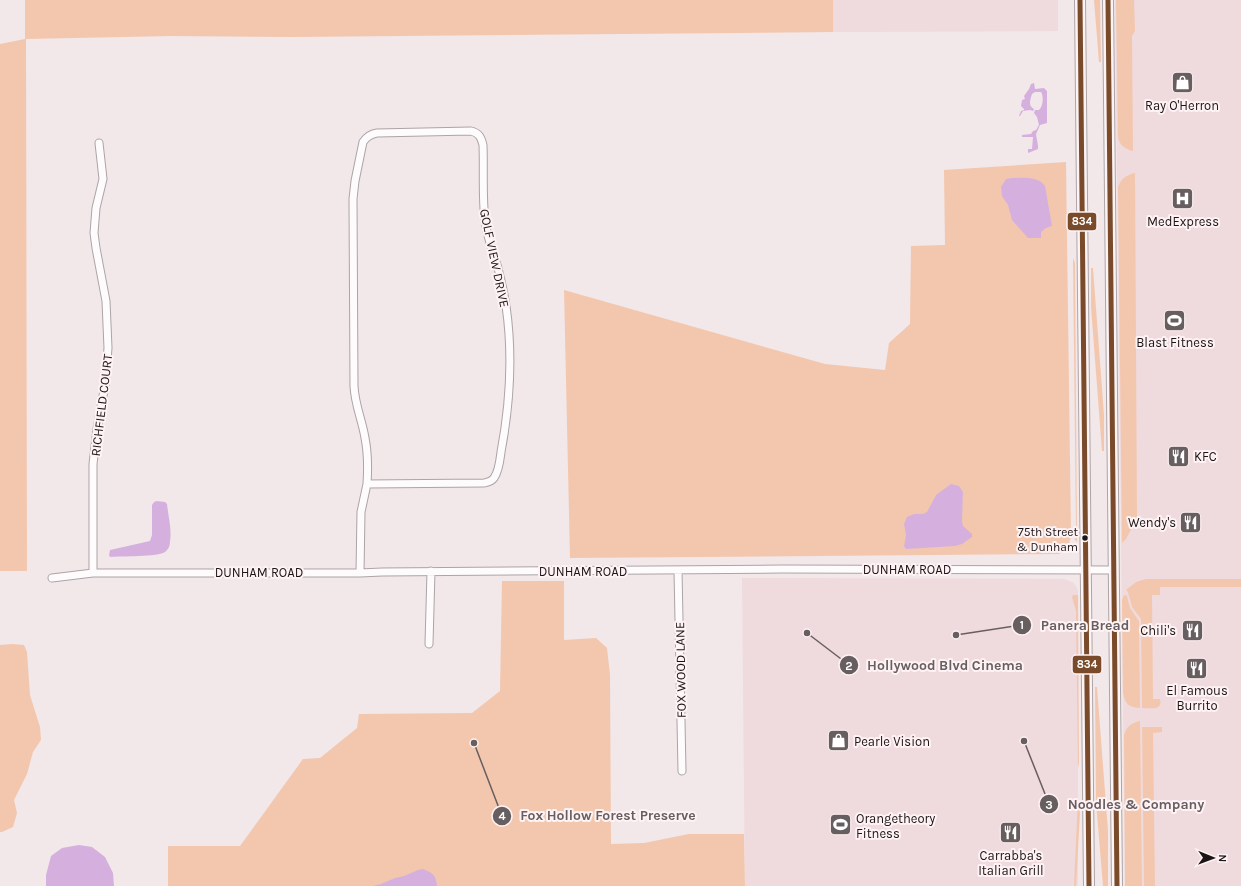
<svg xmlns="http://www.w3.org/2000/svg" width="1241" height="886" font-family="Karla,sans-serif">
	<rect width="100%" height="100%" fill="#f2e7e9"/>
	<path fill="#efdade" d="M 833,0 L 1058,0 L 1058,31 L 833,32 Z
		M 1115,0 L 1241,0 L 1241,886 L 1125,886 Z
		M 742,578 L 1064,579 L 1074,583 L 1078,590 L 1078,886 L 745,886 Z"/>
	<path fill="#f3c7ae" d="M 25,0 L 833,0 L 833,32 L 293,37 L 172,36 L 26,39 L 27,571 L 0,571 L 0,44 L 25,39 Z
		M 1094,0 L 1100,0 L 1101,62 L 1099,62 Z
		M 1116,0 L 1134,0 L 1135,31 L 1132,36 L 1133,151 C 1125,149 1119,145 1118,137 Z
		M 1066,162 L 1071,536 L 1068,548 L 1059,554 L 570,558 L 564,290 L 825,364 L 885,370 L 889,343 L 910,324 L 911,246 L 945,245 L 944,170 Z
		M 1135,173 L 1137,518 L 1126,539 L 1122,543 L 1118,187 C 1121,179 1126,175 1135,173 Z
		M 1073,258 L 1075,263 L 1077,542 L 1075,540 L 1076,530 Z
		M 1091,268 L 1093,268 L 1104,415 L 1104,451 L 1102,451 L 1091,307 Z
		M 1146,579 L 1241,579 L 1241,587 L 1160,587 L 1160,595 L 1152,595 L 1153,699 L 1160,699 C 1163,711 1150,708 1142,708 L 1141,619 L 1132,607 L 1128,592 L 1126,590 L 1136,582 Z
		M 502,581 L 564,581 L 564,640 L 596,638 L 607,648 L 610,675 L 611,844 L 644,843 L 689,834 L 744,834 L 745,886 L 168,886 L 168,846 L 240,846 L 303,759 L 320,758 L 357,728 L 359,714 L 472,713 L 500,691 Z
		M 1073,595 L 1078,595 L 1079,763 L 1078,768 L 1076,611 L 1072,597 Z
		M 1124,595 L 1127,596 L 1130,608 L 1139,621 L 1140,708 C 1128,707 1125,704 1123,692 L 1122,600 Z
		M 12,644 L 24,645 L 27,652 L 30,695 L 40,727 L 41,740 L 33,752 L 27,774 L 14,800 L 17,813 L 13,827 L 2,832 L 0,832 L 0,645 Z
		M 1095,687 L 1097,687 L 1108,831 L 1108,886 L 1103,886 L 1096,802 Z
		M 1140,721 L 1142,886 L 1125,886 L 1124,735 C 1127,726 1131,723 1140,721 Z
		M 1142,727 L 1162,727 L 1162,732 L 1153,733 L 1155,886 L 1144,886 Z
		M 1078,798 L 1080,813 L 1076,886 L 1074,886 Z"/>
	<path fill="#d5b0de" d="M 1034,83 L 1035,89 L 1044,88 L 1047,91 L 1047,123 L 1040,125 L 1036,134 L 1038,146 L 1038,149 L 1028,153 L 1028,149 L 1032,149 L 1033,137 L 1022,137 L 1022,135 L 1031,134 L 1033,131 L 1036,130 L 1039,125 L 1037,117 L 1034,113 L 1035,110 L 1039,110 C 1043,106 1044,97 1041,92 L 1035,92 L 1032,94 C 1030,100 1028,106 1034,109 L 1033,111 L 1030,110 L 1023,111 L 1020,116 L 1019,116 L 1021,111 L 1024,110 L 1024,109 L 1021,106 L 1022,100 L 1025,99 L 1024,96 L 1029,89 L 1031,84 Z
		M 1012,178 C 1023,178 1038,176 1045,186 L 1052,226 L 1046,228 L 1041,232 L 1041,238 L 1028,238 L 1012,220 L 1008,205 L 1002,196 L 1001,187 L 1006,179 Z
		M 951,484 L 959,486 L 963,492 L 962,521 L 963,526 L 972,534 L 972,537 L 962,544 L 955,546 L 906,549 L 904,546 L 906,535 L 904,524 L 907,517 L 914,514 L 923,514 L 927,512 L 936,495 Z
		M 157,501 L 165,502 L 167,504 C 168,515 172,529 170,541 C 170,545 169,549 165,552 C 159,557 120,556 110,557 L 109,555 L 110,550 L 150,541 L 152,535 L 152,505 L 154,502 Z
		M 79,845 L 92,847 L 105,857 L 113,873 L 114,886 L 46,886 L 46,875 L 51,856 L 62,848 Z
		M 423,869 C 433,873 436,875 437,886 L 373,886 L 381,884 L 395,878 L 404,876 L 418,870 Z"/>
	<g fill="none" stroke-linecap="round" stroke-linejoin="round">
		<defs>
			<path id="minor" d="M 471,131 C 479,133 481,137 483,145 C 484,170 482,196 485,221 C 487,237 493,252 498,268 C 501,280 504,293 506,306 C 513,354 510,404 501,452 C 500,460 499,471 494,478 C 491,482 488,482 484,483 L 367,484 C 368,469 368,453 365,438 C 362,419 355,406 354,386 L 353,199 L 355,181 L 363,142 C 367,136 371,134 377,133 Z
				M 678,570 L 682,771
				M 93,573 L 93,464 L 97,429 L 105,385 L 108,348 L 106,301 L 96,248 L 94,233 L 96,208 L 103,179 L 99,143
				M 360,573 L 361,512 L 367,484
				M 52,578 L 93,573 L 360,573 L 382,572 L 781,569 L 1114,570
				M 429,644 L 431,571"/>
			<path id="secondary" d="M 1080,0 L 1089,886
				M 1108,0 L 1117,886"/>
		</defs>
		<use href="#minor" stroke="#aca4a6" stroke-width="9"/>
		<use href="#secondary" stroke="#aca4a6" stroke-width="12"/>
		<use href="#minor" stroke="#fdfbfc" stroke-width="7"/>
		<use href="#secondary" stroke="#faf6f7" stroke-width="10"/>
		<defs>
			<path id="bus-1" d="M 1080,0 L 1089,886
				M 1108,0 L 1117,886"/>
		</defs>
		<use href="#bus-1" stroke="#fef2f4" stroke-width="8"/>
		<use href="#bus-1" stroke="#7a4b2a" stroke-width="5"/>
	</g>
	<defs>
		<symbol id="shop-square" viewBox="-11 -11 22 22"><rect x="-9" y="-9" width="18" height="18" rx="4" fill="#675e60" stroke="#fef2f4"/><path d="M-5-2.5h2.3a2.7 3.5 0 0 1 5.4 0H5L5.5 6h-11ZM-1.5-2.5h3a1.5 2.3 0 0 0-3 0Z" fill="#fff"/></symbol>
		<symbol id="hospital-square" viewBox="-11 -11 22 22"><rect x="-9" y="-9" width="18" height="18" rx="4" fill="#675e60" stroke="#fef2f4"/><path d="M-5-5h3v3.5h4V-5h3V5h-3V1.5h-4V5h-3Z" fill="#fff"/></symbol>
		<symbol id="stadium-square" viewBox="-11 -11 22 22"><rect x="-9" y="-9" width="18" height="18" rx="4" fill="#675e60" stroke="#fef2f4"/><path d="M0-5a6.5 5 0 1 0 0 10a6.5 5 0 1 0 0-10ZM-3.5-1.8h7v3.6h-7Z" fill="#fff"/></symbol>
		<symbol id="restaurant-square" viewBox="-11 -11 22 22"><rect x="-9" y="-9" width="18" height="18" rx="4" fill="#675e60" stroke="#fef2f4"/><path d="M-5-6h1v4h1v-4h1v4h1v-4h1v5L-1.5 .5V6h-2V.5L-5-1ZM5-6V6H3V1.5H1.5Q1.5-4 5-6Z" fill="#fff"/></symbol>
	</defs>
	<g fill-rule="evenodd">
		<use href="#shop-square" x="1170" y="70" width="25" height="25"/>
		<use href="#hospital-square" x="1170" y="186" width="25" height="25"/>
		<use href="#stadium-square" x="1162" y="308" width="25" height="25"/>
		<use href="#restaurant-square" x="1166" y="444" width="25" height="25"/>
		<use href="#restaurant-square" x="1178" y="510" width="25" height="25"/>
		<use href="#restaurant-square" x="1180" y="618" width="25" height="25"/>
		<use href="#restaurant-square" x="1184" y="656" width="25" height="25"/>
		<use href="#shop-square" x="826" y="728" width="25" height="25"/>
		<use href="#stadium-square" x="828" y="812" width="25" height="25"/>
		<use href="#restaurant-square" x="998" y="820" width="25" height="25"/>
	</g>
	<circle fill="#1c1516" stroke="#fef2f4" stroke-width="1.5" cx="1085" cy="538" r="3.5"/>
	<g text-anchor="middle" stroke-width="4" stroke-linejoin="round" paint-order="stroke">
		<g font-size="12" fill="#1c1516" stroke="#fef2f4" text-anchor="end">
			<text x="1078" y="536">75th Street<tspan x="1078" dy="15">&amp; Dunham</tspan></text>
		</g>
		<g font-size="13" fill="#1c1516" stroke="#fef2f4">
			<text x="1182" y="110">Ray O'Herron</text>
			<text x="1183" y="226">MedExpress</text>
			<text x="1175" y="347">Blast Fitness</text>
			<text x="1194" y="461" text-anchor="start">KFC</text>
			<text x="1176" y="527" text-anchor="end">Wendy's</text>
			<text x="1176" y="635" text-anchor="end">Chili's</text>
			<text x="1197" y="695">El Famous<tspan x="1197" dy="15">Burrito</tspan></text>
			<text x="854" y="746" text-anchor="start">Pearle Vision</text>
			<text x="856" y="823" text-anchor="start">Orangetheory<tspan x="856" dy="15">Fitness</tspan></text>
			<text x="1011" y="860">Carrabba's<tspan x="1011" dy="15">Italian Grill</tspan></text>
		</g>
		<g font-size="13" fill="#1c1516" stroke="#fef2f4">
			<text transform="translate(495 258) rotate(78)" y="5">GOLF VIEW DRIVE</text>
			<text transform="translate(101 405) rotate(-83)" y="5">RICHFIELD COURT</text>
			<text x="907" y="574">DUNHAM ROAD</text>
			<text x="583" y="576">DUNHAM ROAD</text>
			<text x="259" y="577">DUNHAM ROAD</text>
			<text transform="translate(680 670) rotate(-91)" y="5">FOX WOOD LANE</text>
		</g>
	</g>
	<path fill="none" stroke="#675e60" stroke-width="1.5" d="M956 635L1022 625M807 633L849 665M1024 741L1049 804M474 743L502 816"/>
	<g fill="#675e60" stroke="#fef2f4" stroke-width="1.5">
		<circle cx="956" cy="635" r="4"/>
		<circle cx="807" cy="633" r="4"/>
		<circle cx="1024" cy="741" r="4"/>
		<circle cx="474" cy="743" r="4"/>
		<circle cx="1022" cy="625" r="10"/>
		<circle cx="849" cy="665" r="10"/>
		<circle cx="1049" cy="804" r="10"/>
		<circle cx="502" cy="816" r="10"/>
	</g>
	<g font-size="12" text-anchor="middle" font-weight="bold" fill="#fff">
		<text x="1022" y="629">1</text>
		<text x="849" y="670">2</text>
		<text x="1049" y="809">3</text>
		<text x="502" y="820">4</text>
	</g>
	<g font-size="14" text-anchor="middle" font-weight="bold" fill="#675e60" stroke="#fef2f4" stroke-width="4" stroke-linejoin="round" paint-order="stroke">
		<text x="1085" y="630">Panera Bread</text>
		<text x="945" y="670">Hollywood Blvd Cinema</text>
		<text x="1136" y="809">Noodles &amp; Company</text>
		<text x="608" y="820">Fox Hollow Forest Preserve</text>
	</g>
	<g stroke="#fef2f4" stroke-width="1.5">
		<rect x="1067" y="212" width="30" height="19" rx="4" fill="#7a4b2a"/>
		<rect x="1072" y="655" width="30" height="19" rx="4" fill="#7a4b2a"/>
	</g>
	<g font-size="11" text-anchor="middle" font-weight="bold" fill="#fff">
		<text x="1082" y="225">834</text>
		<text x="1087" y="668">834</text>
	</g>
	<g transform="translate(1213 858) rotate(91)" stroke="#fef2f4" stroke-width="3" paint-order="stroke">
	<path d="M0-3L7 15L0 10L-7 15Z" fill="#1c1516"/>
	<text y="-6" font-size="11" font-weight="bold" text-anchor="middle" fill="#1c1516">N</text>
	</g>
</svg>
